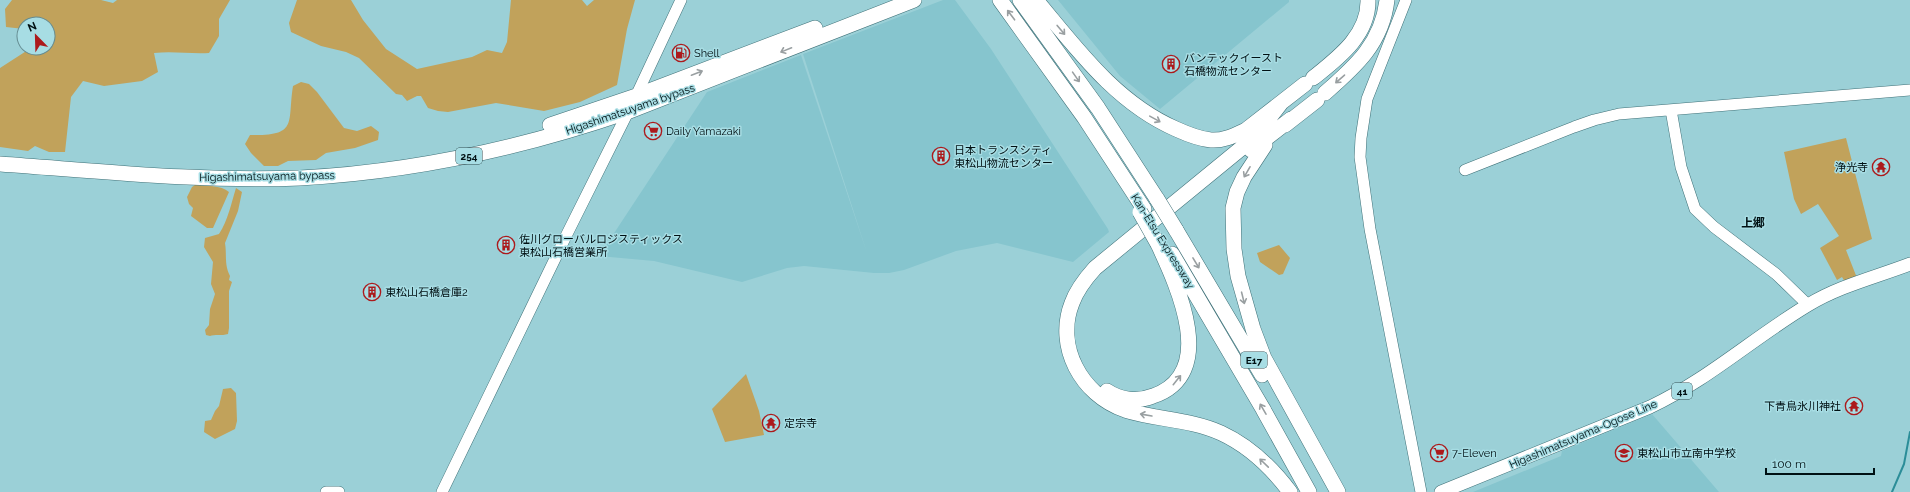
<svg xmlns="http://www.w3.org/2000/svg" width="1910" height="492" font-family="Raleway,'Noto Sans JP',sans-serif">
	<rect width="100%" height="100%" fill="#9bd0d7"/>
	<path fill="#86c5ce" d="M 943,0 L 955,0 L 991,49 L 1108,229 L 1109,232 L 1073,262 L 997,243 L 956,251 L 904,270 L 889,273 L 874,273 L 804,266 L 787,268 L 742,282 L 654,261 L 599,256 L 707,92 L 801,55 L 867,253 L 803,54 Z
		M 1058,0 L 1289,0 L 1289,2 L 1160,109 L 1120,76 Z
		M 1652,414 L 1719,492 L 1473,492 L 1561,456 L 1562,451 Z"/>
	<path fill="#c1a25b" d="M 12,0 L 101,0 L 113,3 L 117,0 L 230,0 L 219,19 L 219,36 L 209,53 C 190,54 173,51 154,53 L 158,72 L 142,81 L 104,86 L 83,81 L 71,97 L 65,152 L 49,152 L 35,146 L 28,151 L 0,147 L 0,68 L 31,48 L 48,48 L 48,24 L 24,24 L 24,29 L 6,27 L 5,9 Z
		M 297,0 L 351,0 L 363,20 L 386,49 L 417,69 L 472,57 L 487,50 L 502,53 L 507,42 L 511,0 L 582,0 L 587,6 L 594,0 L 635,0 L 627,29 L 617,85 L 580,102 L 544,111 L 496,103 L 448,112 L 438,111 L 428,108 L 421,96 L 417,96 L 407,101 L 402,95 L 396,94 L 359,58 L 346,52 L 321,46 L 291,32 L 289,23 Z
		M 301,82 L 309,84 L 317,92 L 344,128 L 357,131 L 371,126 L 379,132 L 378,140 L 355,148 L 326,153 L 316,160 L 288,161 L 278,166 L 264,166 L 251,153 L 245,144 L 250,135 C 299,136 287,123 293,86 Z
		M 1846,138 L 1872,239 L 1846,250 L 1857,278 L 1845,282 L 1842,277 L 1837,280 L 1820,248 L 1839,236 L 1818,204 L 1801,214 L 1794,199 L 1784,152 Z
		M 195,185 C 206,186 221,185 229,192 L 213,228 L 207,228 L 191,216 L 193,208 L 189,204 L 187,197 L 192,187 Z
		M 236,188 L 242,192 L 238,211 L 225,243 C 227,255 224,264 230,276 L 229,280 L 232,282 L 229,291 L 229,328 L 228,334 C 222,336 214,334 210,336 L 206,335 L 205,330 L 209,325 L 210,309 L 215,294 L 211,284 L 213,262 L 204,247 L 205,238 L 219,234 C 228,220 231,204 236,188 Z
		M 1279,245 L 1290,258 L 1283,274 L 1279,275 L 1260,262 L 1257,253 Z
		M 746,374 L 759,411 L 764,435 L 725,442 L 712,409 Z
		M 231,388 L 236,393 L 237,421 L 235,429 L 215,439 L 204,432 L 205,421 L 211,420 L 215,411 L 219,406 L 223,389 Z"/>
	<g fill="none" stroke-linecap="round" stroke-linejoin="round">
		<path stroke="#2b8d98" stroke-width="2" d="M 1892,492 L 1904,464 L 1910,432"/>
		<defs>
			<path id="minor" d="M 1406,0 L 1367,99 L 1361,138 L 1360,157 L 1370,229 L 1421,492
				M 1671,110 L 1681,167 L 1695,209 L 1714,227 L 1776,274 L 1808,305
				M 1465,170 L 1574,127 L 1594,120 L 1619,114 L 1910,90
				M 326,492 L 339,492
				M 442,492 L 567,234 L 636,96 L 681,0"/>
			<path id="major" d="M 1441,492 L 1650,407 C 1709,379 1753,338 1808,305 C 1839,286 1876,277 1910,264"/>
			<path id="highway" d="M 1000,0 L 1084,117 L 1144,209
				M 1020,0 L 1098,108 L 1157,199
				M 1036,0 C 1077,49 1116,103 1176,129 C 1187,134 1199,139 1211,140 C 1224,141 1235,135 1246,130 L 1305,84
				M 1313,78 C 1338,58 1369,35 1368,0
				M 1325,93 C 1356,66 1382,43 1387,0
				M 1281,103 L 1256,135 L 1244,146 L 1095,268 C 1086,278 1077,289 1072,303 C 1055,346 1081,395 1125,410 C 1157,420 1190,419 1221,433 C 1249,446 1272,468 1290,492
				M 550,125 L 636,96 L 815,28
				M 1285,125 L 1317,100
				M 1265,145 L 1244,177 L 1237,192 L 1233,208 L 1234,249 L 1238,276 L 1253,329 L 1264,358 L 1338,492
				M 1251,150 L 1291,119
				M 0,164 C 99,171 200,182 300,178 C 411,172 522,148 627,112 L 914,0
				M 1176,230 L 1262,375
				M 1172,254 L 1263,409 L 1309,492
				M 1107,391 C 1120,400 1138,402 1153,396 C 1219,374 1177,285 1158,244"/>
		</defs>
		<use href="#minor" stroke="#3f7178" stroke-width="12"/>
		<use href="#major" stroke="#3f7178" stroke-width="14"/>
		<use href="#highway" stroke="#3f7178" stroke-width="16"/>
		<use href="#minor" stroke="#fff" stroke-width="11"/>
		<use href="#major" stroke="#fff" stroke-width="13"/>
		<use href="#highway" stroke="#fff" stroke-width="15"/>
		<defs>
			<path id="highway-bridge" d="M 1157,199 L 1176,230
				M 1140,212 L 1158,244"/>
		</defs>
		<use href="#highway-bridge" stroke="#3f7178" stroke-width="16" stroke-linecap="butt"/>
		<use href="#highway-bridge" stroke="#fff" stroke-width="15"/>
	</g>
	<defs><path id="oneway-shaft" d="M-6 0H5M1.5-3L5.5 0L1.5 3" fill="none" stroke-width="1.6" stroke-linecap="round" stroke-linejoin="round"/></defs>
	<g stroke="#999fa1">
		<use href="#oneway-shaft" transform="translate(1011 15) rotate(-127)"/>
		<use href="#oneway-shaft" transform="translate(1061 30) rotate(50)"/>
		<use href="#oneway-shaft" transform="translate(786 50) rotate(158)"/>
		<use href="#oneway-shaft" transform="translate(697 73) rotate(-21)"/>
		<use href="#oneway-shaft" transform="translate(1076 77) rotate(55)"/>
		<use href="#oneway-shaft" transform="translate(1340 79) rotate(139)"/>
		<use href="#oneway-shaft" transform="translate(1155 119) rotate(29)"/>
		<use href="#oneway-shaft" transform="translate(1247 172) rotate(120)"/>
		<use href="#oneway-shaft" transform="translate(1196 263) rotate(59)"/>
		<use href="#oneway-shaft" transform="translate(1243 298) rotate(76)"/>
		<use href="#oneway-shaft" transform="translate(1177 380) rotate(-51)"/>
		<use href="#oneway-shaft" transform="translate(1263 409) rotate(-120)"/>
		<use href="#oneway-shaft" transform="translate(1146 415) rotate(-170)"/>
		<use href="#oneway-shaft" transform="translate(1264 463) rotate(-136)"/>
	</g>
	<defs>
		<symbol id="fuel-ring" viewBox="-11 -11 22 22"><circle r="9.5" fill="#a7dde4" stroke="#ac1a1c" stroke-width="1.5"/><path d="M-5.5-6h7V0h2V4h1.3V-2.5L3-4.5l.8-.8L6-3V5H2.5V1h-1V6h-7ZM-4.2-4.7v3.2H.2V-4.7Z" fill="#ac1a1c"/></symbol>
		<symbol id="building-ring" viewBox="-11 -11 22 22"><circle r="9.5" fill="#a7dde4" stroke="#ac1a1c" stroke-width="1.5"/><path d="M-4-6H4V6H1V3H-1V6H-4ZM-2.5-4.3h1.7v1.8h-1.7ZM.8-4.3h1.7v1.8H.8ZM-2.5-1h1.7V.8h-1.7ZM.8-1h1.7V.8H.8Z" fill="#ac1a1c"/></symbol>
		<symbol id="supermarket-ring" viewBox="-11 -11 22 22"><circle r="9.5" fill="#a7dde4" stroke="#ac1a1c" stroke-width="1.5"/><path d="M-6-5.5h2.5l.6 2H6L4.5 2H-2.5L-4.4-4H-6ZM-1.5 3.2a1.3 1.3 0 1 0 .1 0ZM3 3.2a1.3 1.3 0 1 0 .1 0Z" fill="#ac1a1c"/></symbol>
		<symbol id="temple-ring" viewBox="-11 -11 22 22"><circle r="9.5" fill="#a7dde4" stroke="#ac1a1c" stroke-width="1.5"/><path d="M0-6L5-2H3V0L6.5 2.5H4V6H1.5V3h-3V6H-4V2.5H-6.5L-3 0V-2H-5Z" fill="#ac1a1c"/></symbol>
		<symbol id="school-ring" viewBox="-11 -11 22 22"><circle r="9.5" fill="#a7dde4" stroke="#ac1a1c" stroke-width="1.5"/><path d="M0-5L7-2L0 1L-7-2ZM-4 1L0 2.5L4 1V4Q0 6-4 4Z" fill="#ac1a1c"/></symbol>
	</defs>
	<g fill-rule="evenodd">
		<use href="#fuel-ring" x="671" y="43" width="20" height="20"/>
		<use href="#building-ring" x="1161" y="54" width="20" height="20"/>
		<use href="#supermarket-ring" x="643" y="121" width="20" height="20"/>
		<use href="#building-ring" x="931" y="146" width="20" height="20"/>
		<use href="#temple-ring" x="1871" y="157" width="20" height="20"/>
		<use href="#building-ring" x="496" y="235" width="20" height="20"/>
		<use href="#building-ring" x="362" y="282" width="20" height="20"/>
		<use href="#temple-ring" x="1844" y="396" width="20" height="20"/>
		<use href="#temple-ring" x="761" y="413" width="20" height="20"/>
		<use href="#supermarket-ring" x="1429" y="443" width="20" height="20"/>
		<use href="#school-ring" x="1614" y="443" width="20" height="20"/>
	</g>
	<g text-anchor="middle" stroke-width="3" stroke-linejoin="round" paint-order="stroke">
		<g fill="#a7dde4" stroke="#324e52" stroke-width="1">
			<rect x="456" y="148" width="26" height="16" rx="3"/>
			<rect x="1241" y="352" width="26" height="16" rx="3"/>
			<rect x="1672" y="383" width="20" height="16" rx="3"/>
		</g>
		<g font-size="10" font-weight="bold" fill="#001013">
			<text x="469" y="160">254</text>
			<text x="1254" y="364">E17</text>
			<text x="1682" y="395">41</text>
		</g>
		<g font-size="11" fill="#001013" stroke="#a7dde4" text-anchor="start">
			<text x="694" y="57">Shell</text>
			<text x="1184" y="62">バンテックイースト<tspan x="1184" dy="13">石橋物流センター</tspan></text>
			<text x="666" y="135">Daily Yamazaki</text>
			<text x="954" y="154">日本トランスシティ<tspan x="954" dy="13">東松山物流センター</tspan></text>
			<text x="1868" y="171" text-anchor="end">浄光寺</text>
			<text x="519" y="243">佐川グローバルロジスティックス<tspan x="519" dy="13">東松山石橋営業所</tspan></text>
			<text x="385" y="296">東松山石橋倉庫2</text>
			<text x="1841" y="410" text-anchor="end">下青鳥氷川神社</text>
			<text x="784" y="427">定宗寺</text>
			<text x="1452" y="457">7-Eleven</text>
			<text x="1637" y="457">東松山市立南中学校</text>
		</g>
		<g font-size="11" fill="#001013" stroke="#a7dde4">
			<text transform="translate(630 109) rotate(-19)" y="4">Higashimatsuyama bypass</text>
			<text transform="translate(267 176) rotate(-1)" y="4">Higashimatsuyama bypass</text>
			<text transform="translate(1163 241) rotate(58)" y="4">Kan-Etsu Expressway</text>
			<text transform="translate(1583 434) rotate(-23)" y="4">Higashimatsuyama-Ogose Line</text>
		</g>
		<g font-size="12" font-weight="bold" fill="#001013" stroke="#a7dde4">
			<text x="1753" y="227">上郷</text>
		</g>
	</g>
	<g transform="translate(36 36) rotate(337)"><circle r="19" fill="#a7dde4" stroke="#648b90"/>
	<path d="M0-3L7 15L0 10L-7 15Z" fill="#ac1a1c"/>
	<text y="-6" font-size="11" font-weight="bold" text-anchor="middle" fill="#001013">N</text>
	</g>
	<path d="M1766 468v6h108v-6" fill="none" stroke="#001013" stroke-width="2"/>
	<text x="1772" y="468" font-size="12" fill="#001013" stroke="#a7dde4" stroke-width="3" paint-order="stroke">100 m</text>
</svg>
